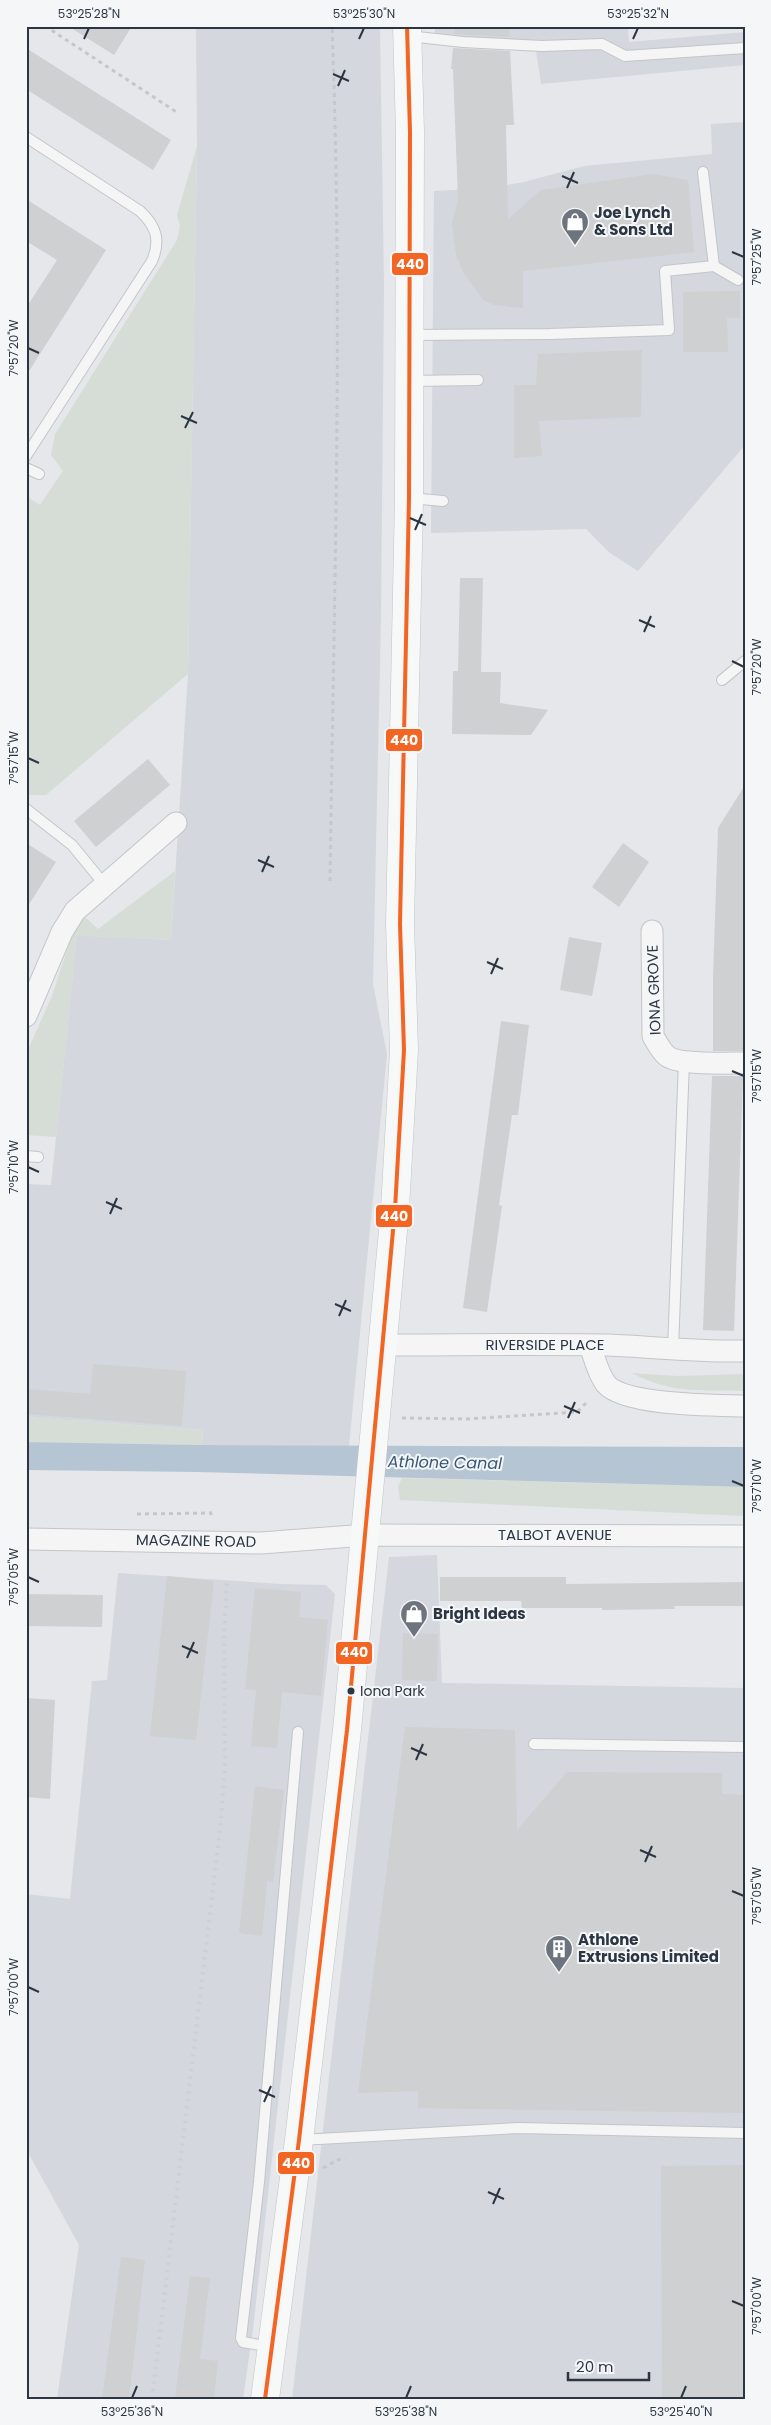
<svg xmlns="http://www.w3.org/2000/svg" width="771" height="2425" font-family="Poppins,sans-serif">
	<rect width="100%" height="100%" fill="#e5e7ea"/>
	<path fill="#d4d7dd" d="M 196,26 L 380,26 L 384,286 L 381,618 L 373,984 L 387,1054 L 349,1446 L 202,1445 L 203,1430 L 26,1417 L 26,1184 L 51,1185 L 77,935 L 171,940 L 188,674 L 197,146 Z
		M 435,26 L 628,26 L 629,42 L 745,32 L 745,65 L 541,84 L 536,51 L 435,42 Z
		M 745,122 L 745,445 L 638,571 L 610,553 L 586,529 L 431,533 L 434,191 L 490,188 L 524,182 L 584,166 L 712,154 L 711,124 Z
		M 437,1555 L 442,1683 L 745,1688 L 745,2399 L 292,2399 L 389,1557 Z
		M 118,1573 L 281,1584 L 326,1585 L 335,1594 L 253,2329 L 243,2399 L 57,2399 L 79,2245 L 26,2149 L 26,1894 L 70,1899 L 92,1681 L 107,1680 Z"/>
	<path fill="#d6ddd6" d="M 197,146 L 188,674 L 46,795 L 27,795 L 26,496 L 40,505 L 63,471 L 51,455 L 55,434 L 177,240 L 180,226 L 177,215 Z
		M 175,871 L 171,940 L 77,936 L 56,1137 L 26,1135 L 26,1054 L 52,996 L 74,929 L 85,917 L 98,929 Z
		M 632,1373 L 678,1376 L 745,1374 L 745,1391 C 702,1390 671,1394 632,1373 Z
		M 26,1417 L 203,1430 L 202,1445 L 26,1442 Z
		M 402,1478 L 745,1487 L 745,1516 L 400,1500 L 398,1487 Z"/>
	<path fill="#b6c5d3" d="M 26,1442 L 202,1445 L 745,1447 L 745,1487 L 197,1472 L 26,1470 Z"/>
	<path fill="#ced0d2" d="M 68,26 L 132,26 L 114,55 Z
		M 456,26 L 509,26 L 509,37 L 454,34 Z
		M 26,48 L 171,140 L 153,170 L 26,89 Z
		M 453,48 L 510,51 L 514,125 L 506,125 L 508,219 L 541,190 L 653,174 L 688,180 L 694,252 L 523,271 L 523,308 L 495,305 L 484,301 L 464,274 L 456,255 L 454,239 L 452,224 L 458,199 L 453,69 L 451,69 Z
		M 26,199 L 106,250 L 26,376 L 26,308 L 57,260 L 26,241 Z
		M 740,291 L 740,318 L 727,318 L 728,352 L 683,352 L 683,292 Z
		M 642,350 L 641,417 L 539,421 L 542,456 L 514,458 L 514,385 L 536,385 L 538,354 Z
		M 460,578 L 483,578 L 481,672 L 501,672 L 500,703 L 548,710 L 531,735 L 452,734 L 453,671 L 458,671 Z
		M 148,759 L 170,785 L 96,847 L 74,821 Z
		M 745,785 L 745,1049 L 744,1051 L 713,1051 L 713,977 L 718,828 Z
		M 26,843 L 56,862 L 26,909 Z
		M 623,843 L 649,862 L 619,907 L 592,887 Z
		M 569,937 L 602,943 L 592,996 L 560,990 Z
		M 501,1021 L 529,1025 L 518,1115 L 512,1115 L 499,1205 L 502,1206 L 487,1312 L 463,1308 Z
		M 712,1076 L 743,1076 L 734,1331 L 703,1330 Z
		M 93,1364 L 186,1371 L 182,1426 L 26,1414 L 26,1389 L 90,1394 Z
		M 167,1576 L 214,1581 L 196,1740 L 150,1736 Z
		M 440,1577 L 566,1577 L 566,1584 L 745,1582 L 745,1606 L 674,1606 L 675,1609 L 602,1610 L 602,1608 L 522,1608 L 521,1601 L 440,1601 Z
		M 255,1588 L 301,1592 L 299,1617 L 328,1620 L 321,1696 L 282,1692 L 277,1748 L 251,1746 L 256,1690 L 245,1689 Z
		M 26,1594 L 103,1595 L 102,1627 L 26,1626 Z
		M 403,1633 L 438,1634 L 437,1681 L 402,1680 Z
		M 26,1698 L 55,1700 L 50,1799 L 26,1797 Z
		M 405,1727 L 515,1730 L 517,1830 L 567,1772 L 722,1773 L 722,1794 L 745,1795 L 745,2113 L 418,2108 L 418,2091 L 358,2093 Z
		M 255,1786 L 284,1790 L 273,1882 L 267,1881 L 262,1936 L 239,1933 Z
		M 745,2165 L 745,2399 L 662,2399 L 661,2166 Z
		M 121,2257 L 145,2260 L 129,2399 L 102,2399 Z
		M 190,2276 L 210,2278 L 200,2359 L 218,2361 L 214,2399 L 175,2399 Z"/>
	<g fill="none" stroke-linecap="round" stroke-linejoin="round">
		<defs>
			<path id="lane" d="M 408,36 L 463,42 L 542,46 L 602,44 L 625,56 L 745,48
				M 26,137 L 140,211 C 156,226 161,240 152,261 L 26,456
				M 703,172 L 714,266
				M 409,335 L 550,334 L 669,330 L 665,271 L 714,266 L 738,280
				M 410,381 L 478,380
				M 26,468 L 39,474
				M 410,498 L 443,501
				M 722,680 L 745,661
				M 26,809 L 72,845 L 104,884
				M 26,1156 L 38,1157
				M 673,1349 L 684,1061
				M 534,1744 L 745,1747
				M 300,2140 L 519,2128 L 745,2133
				M 271,2347 L 243,2342 L 241,2338 L 259,2182 L 298,1732"/>
			<path id="street" d="M 652,931 L 653,1036 C 657,1043 661,1051 667,1056 C 678,1065 729,1063 745,1063
				M 26,1016 L 62,932 L 75,911 L 176,823
				M 383,1345 C 458,1345 533,1344 608,1345 C 654,1347 699,1352 745,1351
				M 590,1345 C 594,1357 598,1374 606,1384 C 625,1406 716,1405 745,1406
				M 26,1539 L 261,1543 L 366,1535 L 745,1536"/>
			<path id="secondary" d="M 265,2399 L 299,2140 L 347,1730 L 395,1209 L 404,1050 L 400,924 L 409,498 L 410,132 L 407,26"/>
		</defs>
		<use href="#lane" stroke="#c3c5c8" stroke-width="12"/>
		<use href="#street" stroke="#c3c5c8" stroke-width="23"/>
		<use href="#secondary" stroke="#c3c5c8" stroke-width="29"/>
		<path stroke="#c5c8ca" stroke-width="3" stroke-dasharray="4 4" stroke-linecap="butt" d="M 45,26 L 178,113
			M 330,881 C 334,596 343,311 332,26
			M 402,1418 L 467,1419 L 577,1412 L 588,1401
			M 137,1514 L 211,1513 L 210,1519
			M 323,2168 L 338,2160 L 345,2158"/>
		<use href="#lane" stroke="#f5f5f6" stroke-width="10"/>
		<use href="#street" stroke="#f5f5f6" stroke-width="21"/>
		<use href="#secondary" stroke="#f7f8f8" stroke-width="28"/>
		<path stroke="#ced0d2" stroke-width="4" stroke-dasharray="2.5 5" stroke-linecap="butt" d="M 152,2399 L 220,1830 L 225,1768 L 224,1633 L 227,1582"/>
		<defs>
			<path id="bus-1" d="M 265,2399 L 299,2140 L 347,1730 L 395,1209 L 404,1050 L 400,924 L 409,498 L 410,132 L 407,26"/>
		</defs>
		<use href="#bus-1" stroke="#f4f6f8" stroke-width="8"/>
		<use href="#bus-1" stroke="#f26522" stroke-width="4"/>
	</g>
	<path fill="none" stroke="#2c3643" stroke-width="2" d="M 84,39 L 89,28M 359,39 L 364,28M 633,39 L 638,28M 333,74 L 349,81M 338,86 L 345,70M 562,176 L 578,183M 567,188 L 574,172M 732,252 L 744,257M 28,348 L 39,353M 181,416 L 197,423M 185,428 L 193,412M 410,518 L 426,525M 415,530 L 422,514M 639,620 L 655,627M 644,632 L 651,616M 732,661 L 744,667M 28,758 L 39,763M 258,860 L 274,867M 262,872 L 269,856M 487,962 L 503,969M 491,974 L 498,958M 732,1071 L 744,1076M 28,1167 L 39,1172M 106,1202 L 122,1209M 110,1214 L 117,1198M 335,1304 L 351,1311M 339,1316 L 346,1300M 564,1406 L 580,1413M 568,1418 L 575,1402M 732,1481 L 744,1486M 28,1577 L 39,1582M 182,1646 L 198,1653M 187,1658 L 194,1642M 411,1748 L 427,1755M 416,1760 L 423,1744M 640,1850 L 656,1857M 645,1862 L 652,1846M 732,1891 L 744,1896M 28,1987 L 39,1992M 259,2090 L 275,2097M 264,2102 L 271,2086M 488,2192 L 504,2199M 493,2204 L 500,2188M 732,2301 L 744,2306M 132,2398 L 137,2386M 406,2398 L 411,2386M 681,2398 L 686,2386"/>
	<defs>
		<symbol id="shop-pin" viewBox="-11 -11 22 30"><path d="M0 17L-7.5 6A9.5 9.5 0 1 1 7.5 6Z" fill="#6d747d" stroke="#f4f6f8"/><path d="M-5-2.5h2.3a2.7 3.5 0 0 1 5.4 0H5L5.5 6h-11ZM-1.5-2.5h3a1.5 2.3 0 0 0-3 0Z" fill="#fff"/></symbol>
		<symbol id="building-pin" viewBox="-11 -11 22 30"><path d="M0 17L-7.5 6A9.5 9.5 0 1 1 7.5 6Z" fill="#6d747d" stroke="#f4f6f8"/><path d="M-4-6H4V6H1V3H-1V6H-4ZM-2.5-4.3h1.7v1.8h-1.7ZM.8-4.3h1.7v1.8H.8ZM-2.5-1h1.7V.8h-1.7ZM.8-1h1.7V.8H.8Z" fill="#fff"/></symbol>
	</defs>
	<g fill-rule="evenodd">
		<use href="#shop-pin" x="559" y="206" width="32" height="43"/>
		<use href="#shop-pin" x="398" y="1598" width="32" height="43"/>
		<use href="#building-pin" x="543" y="1933" width="32" height="43"/>
	</g>
	<circle fill="#2c3643" stroke="#f4f6f8" stroke-width="2" cx="351" cy="1691" r="4.5"/>
	<g text-anchor="middle" stroke-width="4" stroke-linejoin="round" paint-order="stroke">
		<g font-size="14" fill="#2c3643" stroke="#f4f6f8" text-anchor="start">
			<text x="360" y="1696">Iona Park</text>
		</g>
		<g font-size="15" font-weight="bold" fill="#2c3643" stroke="#f4f6f8" text-anchor="start">
			<text x="594" y="218">Joe Lynch<tspan x="594" dy="17">&amp; Sons Ltd</tspan></text>
			<text x="433" y="1619">Bright Ideas</text>
			<text x="578" y="1945">Athlone<tspan x="578" dy="17">Extrusions Limited</tspan></text>
		</g>
		<g font-size="15" fill="#2c3643" stroke="#f4f6f8">
			<text transform="translate(654 990) rotate(-92)" y="5">IONA GROVE</text>
			<text x="545" y="1350">RIVERSIDE PLACE</text>
			<text x="555" y="1540">TALBOT AVENUE</text>
			<text transform="translate(196 1541) rotate(1)" y="5">MAGAZINE ROAD</text>
		</g>
		<g font-size="16" font-style="italic" fill="#395675" stroke="#f4f6f8">
			<text transform="translate(445 1462) rotate(1)" y="6">Athlone Canal</text>
		</g>
	</g>
	<g stroke="#f4f6f8" stroke-width="2">
		<rect x="391" y="252" width="38" height="24" rx="5" fill="#f26522"/>
		<rect x="385" y="728" width="38" height="24" rx="5" fill="#f26522"/>
		<rect x="375" y="1204" width="38" height="24" rx="5" fill="#f26522"/>
		<rect x="335" y="1641" width="38" height="24" rx="5" fill="#f26522"/>
		<rect x="277" y="2151" width="38" height="24" rx="5" fill="#f26522"/>
	</g>
	<g font-size="14" text-anchor="middle" font-weight="bold" fill="#fff">
		<text x="410" y="269">440</text>
		<text x="404" y="745">440</text>
		<text x="394" y="1221">440</text>
		<text x="354" y="1657">440</text>
		<text x="296" y="2168">440</text>
	</g>
	<rect width="771" height="2425" fill="none" stroke="#f4f6f8" stroke-width="55"/>
	<path d="M568 2372v8h81v-8" fill="none" stroke="#2c3643" stroke-width="2.5"/>
	<text x="576" y="2372" font-size="15" fill="#2c3643" stroke="#f4f6f8" stroke-width="4" paint-order="stroke">20 m</text>
	<rect x="28" y="28" width="716" height="2370" fill="none" stroke="#2c3643" stroke-width="2"/>
	<g font-size="12" text-anchor="middle" fill="#2c3643">
		<text x="89" y="18">53°25'28"N</text>
		<text x="364" y="18">53°25'30"N</text>
		<text x="638" y="18">53°25'32"N</text>
		<text transform="translate(757 257) rotate(-90)" y="4">7°57'25"W</text>
		<text transform="translate(14 348) rotate(-90)" y="4">7°57'20"W</text>
		<text transform="translate(757 667) rotate(-90)" y="4">7°57'20"W</text>
		<text transform="translate(14 758) rotate(-90)" y="4">7°57'15"W</text>
		<text transform="translate(757 1076) rotate(-90)" y="4">7°57'15"W</text>
		<text transform="translate(14 1167) rotate(-90)" y="4">7°57'10"W</text>
		<text transform="translate(757 1486) rotate(-90)" y="4">7°57'10"W</text>
		<text transform="translate(14 1577) rotate(-90)" y="4">7°57'05"W</text>
		<text transform="translate(757 1896) rotate(-90)" y="4">7°57'05"W</text>
		<text transform="translate(14 1987) rotate(-90)" y="4">7°57'00"W</text>
		<text transform="translate(757 2306) rotate(-90)" y="4">7°57'00"W</text>
		<text x="132" y="2416">53°25'36"N</text>
		<text x="406" y="2416">53°25'38"N</text>
		<text x="681" y="2416">53°25'40"N</text>
	</g>
</svg>
